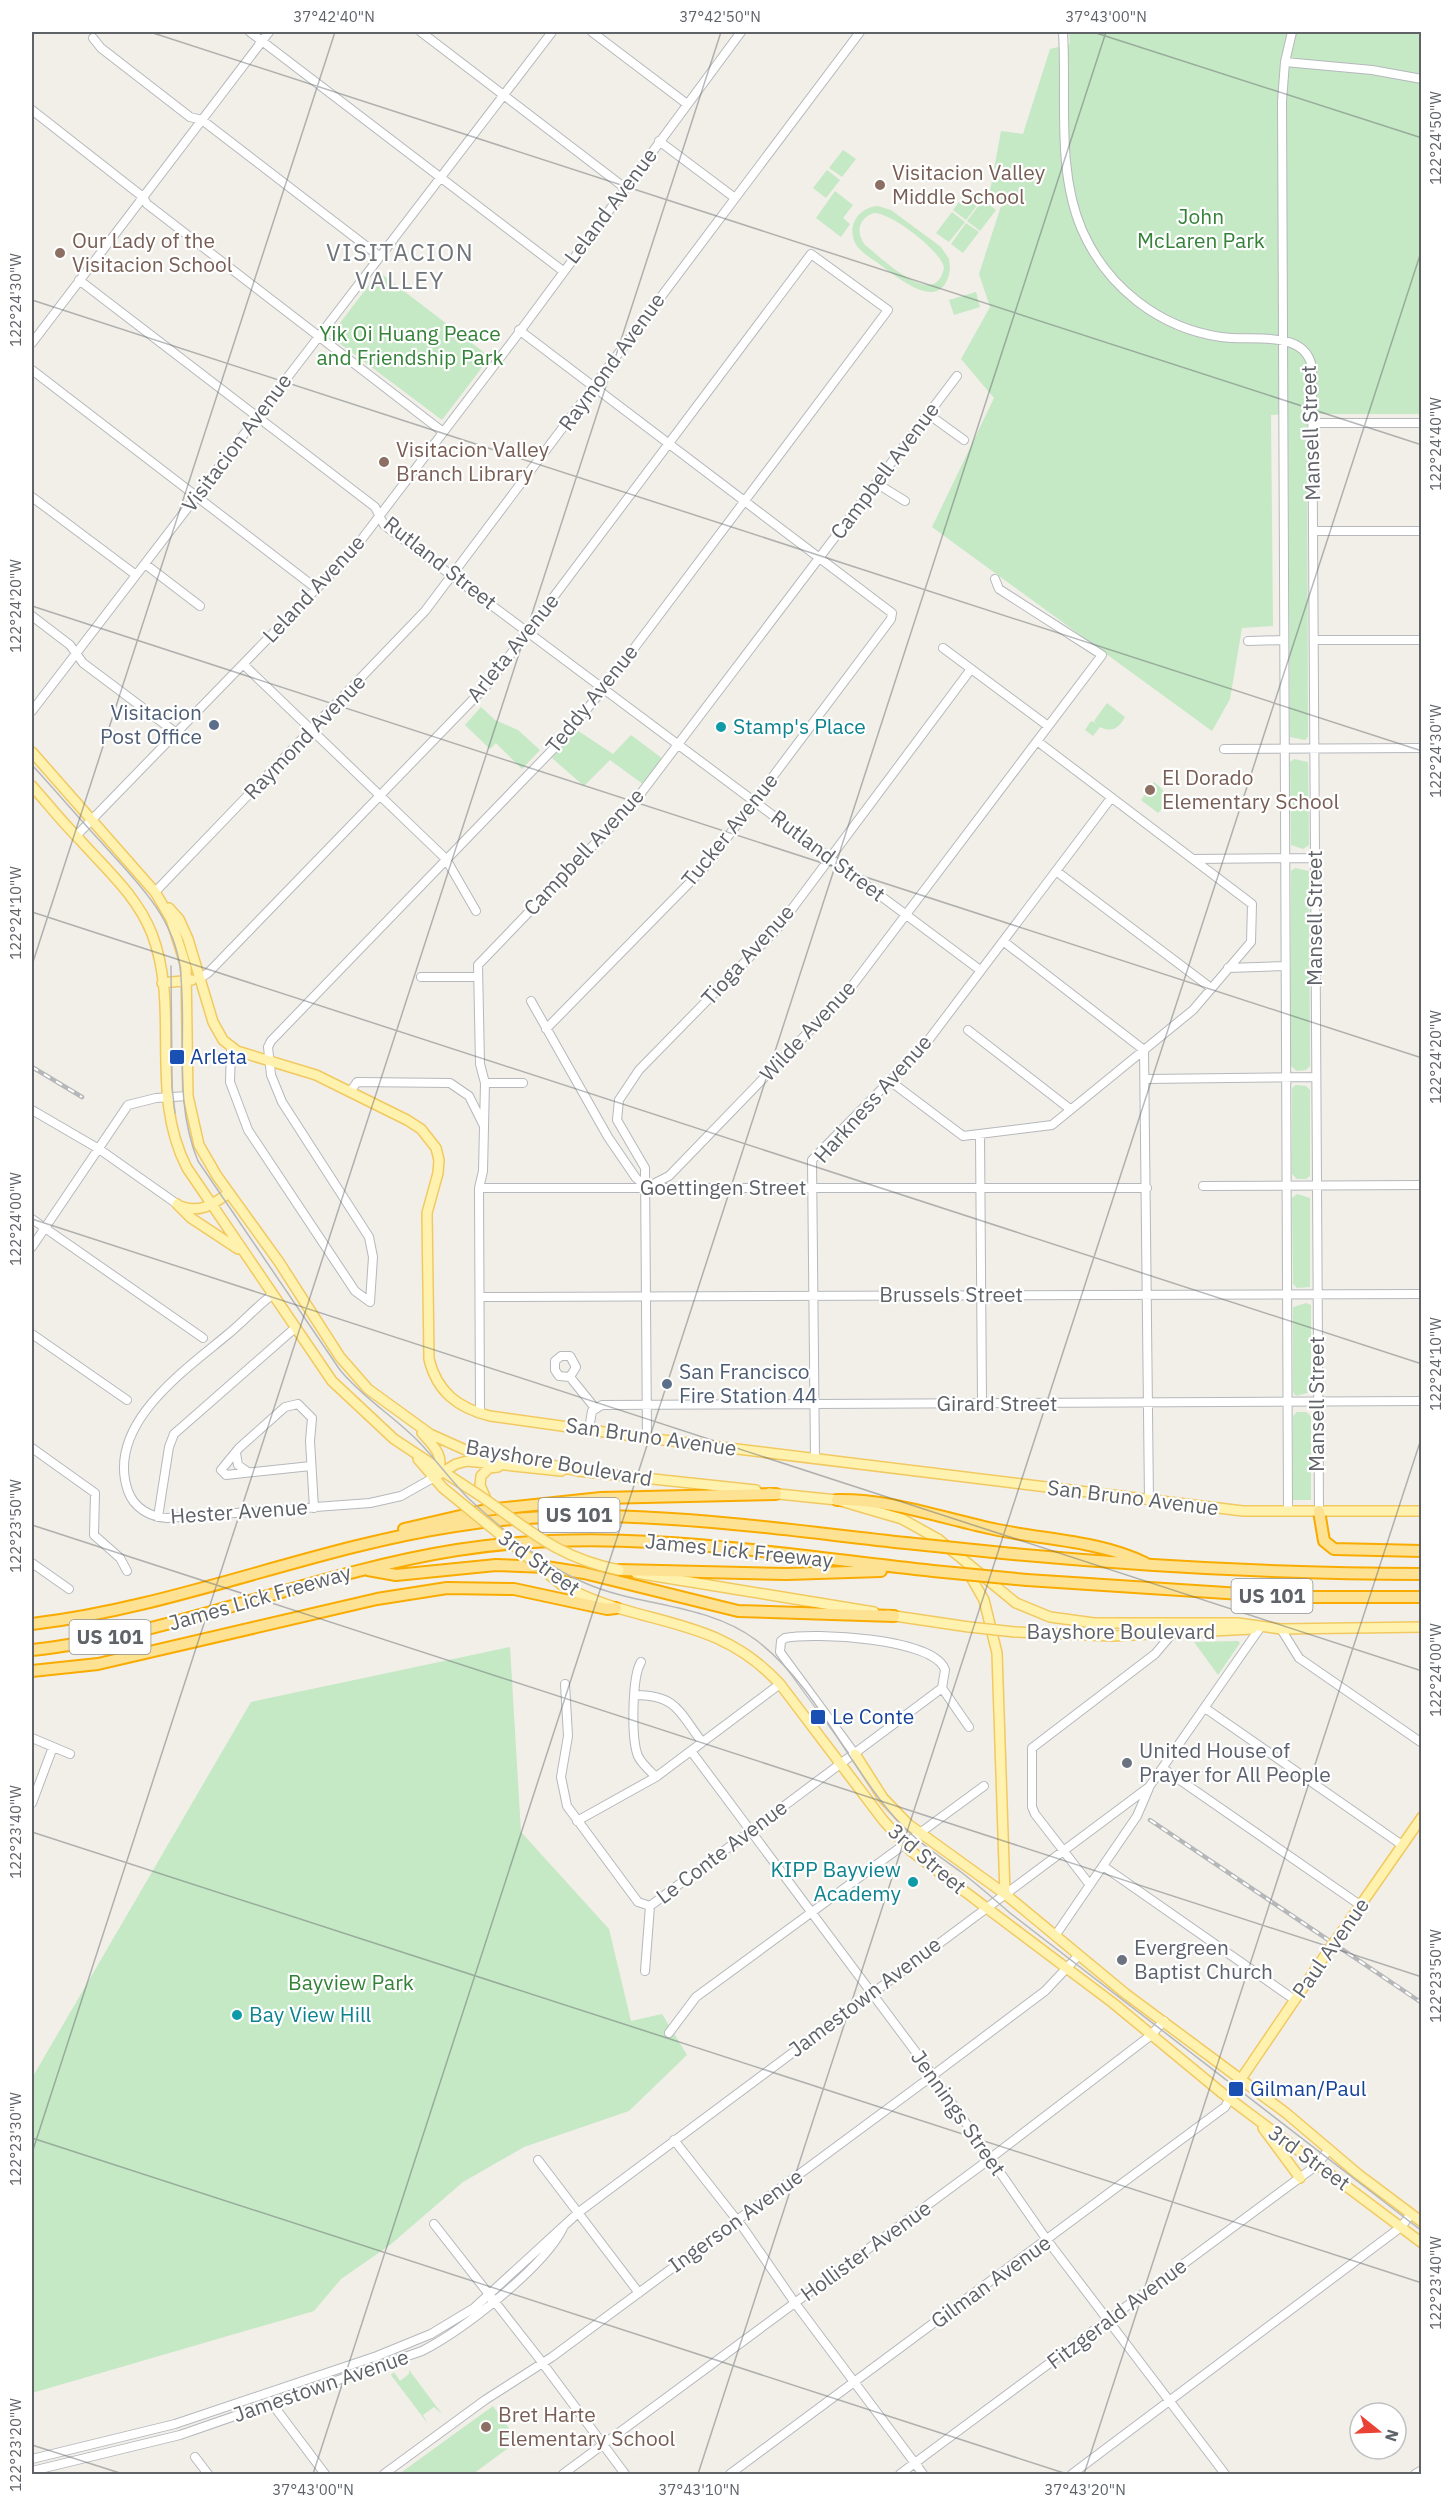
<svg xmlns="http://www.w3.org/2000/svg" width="1453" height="2506" font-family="'IBM Plex Sans',sans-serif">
	<rect width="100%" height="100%" fill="#f1efe8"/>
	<path fill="#c5e8c5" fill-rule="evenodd" d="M 1069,32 L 1421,32 L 1421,414 L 1307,414 L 1308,737 L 1305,740 L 1290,737 L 1288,414 L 1271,415 L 1273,626 L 1242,628 L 1230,699 L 1212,731 L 932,527 L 994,398 L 961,359 L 990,307 L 979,274 L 1003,200 L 990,191 L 1001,131 L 1023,134 L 1050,49 L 1070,44 Z
		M 843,150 L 856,159 L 842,177 L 829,168 Z
		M 827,170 L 840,180 L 826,198 L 813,188 Z
		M 969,189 L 982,199 L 966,220 L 953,210 Z
		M 835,191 L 853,205 L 843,218 L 850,224 L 841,237 L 816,218 Z
		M 983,200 L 996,210 L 980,231 L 967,221 Z
		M 878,206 L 891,210 L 941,247 L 949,259 L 950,269 C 943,315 901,280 882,266 C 874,260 863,254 857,246 C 845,228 858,207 878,206 ZM 874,213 C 890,212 942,251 944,268 C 935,312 881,257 865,245 C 855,232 859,218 874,213 Z
		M 952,212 L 965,222 L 949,242 L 936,233 Z
		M 966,223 L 979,232 L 963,253 L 951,244 Z
		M 379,272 L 490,357 L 442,420 L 330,336 Z
		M 976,292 L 980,307 L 954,315 L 949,300 Z
		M 1107,703 L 1125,717 C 1119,728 1112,733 1100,727 L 1093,736 L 1085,730 L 1091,721 L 1096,723 L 1094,721 Z
		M 481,707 L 495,720 L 518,730 L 540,750 L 522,769 L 496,743 L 490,749 L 465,725 Z
		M 577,730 L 613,754 L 631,735 L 663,759 L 644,785 L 610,760 L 584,786 L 552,758 Z
		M 1294,759 L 1308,762 L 1309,845 L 1303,849 L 1291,845 L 1290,762 Z
		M 1154,782 C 1167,791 1170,802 1158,813 L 1141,800 Z
		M 1295,868 L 1309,871 L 1310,1066 L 1306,1070 L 1297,1071 L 1291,1066 L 1291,871 Z
		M 1296,1085 L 1306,1086 L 1310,1090 L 1310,1176 L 1306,1179 L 1297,1179 L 1292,1174 L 1292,1088 Z
		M 1297,1194 L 1310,1198 L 1310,1287 L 1297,1288 L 1293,1284 L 1292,1198 Z
		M 1306,1303 L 1311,1305 L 1311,1392 L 1296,1396 L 1293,1392 L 1293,1307 Z
		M 1297,1412 L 1306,1412 L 1311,1416 L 1311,1500 L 1293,1500 L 1293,1416 Z
		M 1238,1641 L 1240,1643 L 1218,1675 L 1194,1642 Z
		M 510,1647 L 521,1832 L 609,1929 L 631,2021 L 662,2014 L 687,2055 L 629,2111 L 524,2147 L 463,2182 L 390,2245 L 341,2279 L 314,2311 L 32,2393 L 32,2078 L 251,1702 Z
		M 409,2370 L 442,2414 L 434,2407 L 423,2415 L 428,2424 L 391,2375 L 394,2372 L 400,2381 L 409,2374 Z
		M 493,2406 L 518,2441 L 473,2474 L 399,2474 Z"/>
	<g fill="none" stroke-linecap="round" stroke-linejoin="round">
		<defs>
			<path id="minor" d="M 250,32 L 563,271
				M 421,32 L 625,188
				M 592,32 L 687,104
				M 1063,32 C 1067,96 1056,170 1082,230 C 1107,287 1159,328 1221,337 C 1241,340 1264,336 1284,341 C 1299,344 1309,352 1312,367 L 1319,1511
				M 93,38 L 101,48 L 190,117 L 202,120 L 379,256
				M 1285,62 L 1372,70 L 1422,79
				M 32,110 L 143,197 L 147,204 L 443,432
				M 659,141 L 735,198
				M 79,280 L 375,507 L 384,525 L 980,970
				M 519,330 L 892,613 L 891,619 L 705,867 L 546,1029
				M 32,343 L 269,32
				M 32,370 L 317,589
				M 928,414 L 964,440
				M 1313,423 L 1422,423
				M 876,483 L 905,501
				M 32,497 L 136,575
				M 1313,531 L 1422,531
				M 145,564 L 200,606
				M 32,616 L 70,645 L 83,663 L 175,732
				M 1314,640 L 1422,640
				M 1248,641 L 1284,640
				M 943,648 L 1048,726
				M 244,665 L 446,859 L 476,911
				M 32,711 L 552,32
				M 1224,749 L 1422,748
				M 76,836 L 352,552 L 515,338 L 741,32
				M 1193,859 L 1315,858
				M 1056,871 L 1211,988
				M 155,892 L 425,611 L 860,32
				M 1003,941 L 1144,1050 L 1149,1501
				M 1228,968 L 1285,966
				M 421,977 L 478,977
				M 200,978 L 208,973 L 489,683 L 811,254 L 888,310 L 605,687 L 559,743 L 271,1041 L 268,1047 L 271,1075 L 282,1102 L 369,1237 L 373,1257 L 370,1302 L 355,1291 L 248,1130 L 230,1082 L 231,1048
				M 531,1001 L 608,1137 L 636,1178 L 647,1187
				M 968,1030 L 1070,1109
				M 1146,1079 L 1316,1077
				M 890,1081 L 963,1136 L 1052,1125 L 1193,1010 L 1251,942 L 1252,904 L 1037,741
				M 485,1083 L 523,1083
				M 350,1092 L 357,1082 L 450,1083 L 469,1096 L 483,1124
				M 32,1110 L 99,1149 L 177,1204
				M 980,1135 L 982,1404
				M 1203,1186 L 1422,1185
				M 647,1187 L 669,1176 L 849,990 L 1102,655 L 999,589 L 995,579
				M 479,1188 L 1147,1188
				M 32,1219 L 203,1338
				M 32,1247 L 128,1105 L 156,1098 L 188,1096
				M 272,1295 C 256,1307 243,1322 227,1335 C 185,1370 105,1425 128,1491 C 134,1508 150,1517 167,1518 L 370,1503 L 401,1496 L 433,1478
				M 480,1297 L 1422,1294
				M 32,1334 L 127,1400
				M 570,1377 L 576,1367 L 570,1356 L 561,1356 L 555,1361 L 555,1370 L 559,1376 L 570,1377 L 595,1408
				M 480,1413 L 479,1188 L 483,1171 L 485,1083 L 480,1064 L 478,965 L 632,805 L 957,376
				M 589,1429 L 592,1411 L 602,1405 L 1422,1401
				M 647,1438 L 645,1168 L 617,1120 L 619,1100 L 639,1070 L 777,929 L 971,669
				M 32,1448 L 95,1493 L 94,1535 L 120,1558 L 127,1571
				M 236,1453 L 238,1465 L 248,1472
				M 815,1459 L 812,1160 L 924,1046 L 1111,798
				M 311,1466 L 226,1475 L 221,1470 L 239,1448 L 285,1407 L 298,1404 L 312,1418 L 310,1441 L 314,1508
				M 1288,1511 L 1282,101 L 1285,62 L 1292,32
				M 158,1517 L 169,1447 L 174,1434 L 295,1328
				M 32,1563 L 69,1589
				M 1281,1629 L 1299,1658 L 1422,1743
				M 641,1662 C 632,1676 631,1739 638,1756 C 641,1763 650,1771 656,1777
				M 565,1684 L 568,1736 L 561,1777 L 567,1806 L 638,1902 L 650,1906 L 942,1688
				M 635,1695 C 677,1695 679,1712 702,1742
				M 1205,1708 L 1402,1845
				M 32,1738 L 70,1754
				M 691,1751 L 924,2063 L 1047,2240 L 1225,2474
				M 855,1754 L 780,1652 L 781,1641 L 785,1638 C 813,1632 935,1638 945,1670 L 942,1688 L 969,1727
				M 1164,1769 L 1360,1905
				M 32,1803 L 53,1747
				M 577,1821 L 656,1777 L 780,1684
				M 1103,1866 L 1295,2000
				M 1090,1885 L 1035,1814 L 1032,1807 L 1032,1748 L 1155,1654 L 1172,1634
				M 1055,1936 L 1137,1816 L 1149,1788
				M 645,1971 L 650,1906
				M 669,2033 L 696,1997 L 984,1786
				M 674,2140 L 744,2229 L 795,2303 L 923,2474
				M 538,2160 L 639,2293
				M 434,2224 L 538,2357 L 625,2474
				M 270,2401 L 325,2474
				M 195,2457 L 208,2474
				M 32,2459 L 175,2424 L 377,2356 L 431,2334 L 474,2308 L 579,2212 L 1149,1787 L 1260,1628
				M 32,2471 L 180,2435 L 422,2351 C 463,2330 543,2268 563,2228
				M 384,2474 L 485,2400 L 552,2357 L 932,2076 L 1045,1991 L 1079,1955
				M 563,2474 L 979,2167 L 1150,2036 L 1164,2021
				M 730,2474 L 1225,2107 L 1241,2079
				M 900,2474 L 1317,2165 L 1329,2149
				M 1072,2474 L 1401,2227 L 1411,2214
				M 1415,2474 L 1422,2470"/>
			<path id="major" d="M 32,752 L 155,892 L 171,919 L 186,967 L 188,1096 L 199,1145 L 217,1176 L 279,1262 L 340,1357 L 368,1389 L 430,1434 L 470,1452 L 543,1463 L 578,1471 L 756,1490
				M 32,786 C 48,804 63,823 80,840 C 107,870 137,896 152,934 C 181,1010 148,1093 187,1168 L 332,1381 L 394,1439 L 465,1486
				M 169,908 L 179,919 L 188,939 L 213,1022 L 223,1040 L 237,1051 L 316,1075 L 407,1120 L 421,1129 L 436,1148 L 439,1160 L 438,1173 L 427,1213 L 429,1359 C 437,1392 458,1408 490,1416 L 647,1438 L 1243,1511 L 1422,1511
				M 162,983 L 192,980
				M 177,1204 L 191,1218 L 238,1249
				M 180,1206 C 200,1214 213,1204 229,1193
				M 422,1433 C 433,1445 447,1458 436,1474
				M 418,1459 L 443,1488
				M 433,1478 L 456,1464 L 467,1461 L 561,1471
				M 769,1493 L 837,1500 L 902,1519 L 938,1539 L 1016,1603 L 1050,1617 L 1094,1623 L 1238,1623 L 1281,1629 L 1422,1627
				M 486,1499 L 480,1485 L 481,1476 L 489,1468 L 498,1467
				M 968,1572 L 984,1600 L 997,1653 L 1005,1894
				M 636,1573 L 874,1612
				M 562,1585 C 639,1628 714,1612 780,1684 L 883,1820 L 911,1851 L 1113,2003 L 1222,2093 L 1422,2243
				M 888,1615 L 969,1627
				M 1015,1632 L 1112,1636 L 1252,1629
				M 855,1754 L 883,1798 L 908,1824 L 1005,1894 L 1126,1994 L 1286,2113 L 1358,2174 L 1422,2222
				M 1346,1926 L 1422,1817
				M 1241,2079 L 1330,1948
				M 1263,2128 L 1300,2178"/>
			<path id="highway" d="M 837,1500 C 892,1499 944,1519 998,1530 C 1047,1540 1100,1541 1145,1563
				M 1319,1511 L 1324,1541 L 1334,1549 L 1422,1551
				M 404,1529 L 486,1510 L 601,1498 L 776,1494
				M 1003,1553 C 1142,1566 1282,1574 1422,1574
				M 368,1570 L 396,1575 L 496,1565 L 546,1567 L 584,1573 L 738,1611 L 894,1616
				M 619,1570 L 787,1574 L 881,1571
				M 1027,1580 L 1288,1597 L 1422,1597
				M 32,1624 C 176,1607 311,1548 455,1526 C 605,1502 756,1527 906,1543
				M 32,1650 C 177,1634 312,1573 457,1550 C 615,1525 775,1554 933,1571
				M 32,1671 L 98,1664 L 377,1599 L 447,1588 L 514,1589 L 607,1609 L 616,1608"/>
		</defs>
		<use href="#minor" stroke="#b5b8bc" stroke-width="10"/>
		<use href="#major" stroke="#f2c960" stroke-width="12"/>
		<use href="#highway" stroke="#f9ab00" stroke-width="14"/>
		<use href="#minor" stroke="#fff" stroke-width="8"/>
		<use href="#major" stroke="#fff2af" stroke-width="9"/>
		<use href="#highway" stroke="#fde293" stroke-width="10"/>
		<path stroke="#b6b7b8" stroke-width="1.5" d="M 32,765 C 55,790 78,817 102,843 C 135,880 173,915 180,967 C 188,1033 172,1098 198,1161 L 340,1370 C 364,1399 395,1417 420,1443 C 437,1461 451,1481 468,1498 C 502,1529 542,1565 585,1583 C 639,1607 707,1603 756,1640 C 814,1684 843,1756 889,1811 C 910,1837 935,1853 961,1872 C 978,1885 994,1899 1010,1913 L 1422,2231
			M 171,966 L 172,1087 L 175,1113"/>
		<defs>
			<path id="rail" d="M 32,1067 L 82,1097
				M 1150,1820 L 1422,2003"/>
		</defs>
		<use href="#rail" stroke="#b6b7b8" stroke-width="4.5"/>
		<use href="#rail" stroke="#fff" stroke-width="2" stroke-dasharray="7" stroke-linecap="butt"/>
		<defs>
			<path id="major-bridge" d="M 465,1486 C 523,1522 547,1555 619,1570
				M 443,1488 L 562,1585
				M 969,1627 L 1015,1632
				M 1330,1948 L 1346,1926"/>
			<path id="highway-bridge" d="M 906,1543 L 1003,1553
				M 933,1571 L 1027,1580"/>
		</defs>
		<use href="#major-bridge" stroke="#f2c960" stroke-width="12" stroke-linecap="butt"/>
		<use href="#highway-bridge" stroke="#f9ab00" stroke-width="14" stroke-linecap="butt"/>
		<use href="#major-bridge" stroke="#fff2af" stroke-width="9"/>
		<use href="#highway-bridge" stroke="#fde293" stroke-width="10"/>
	</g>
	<path fill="none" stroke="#5f6368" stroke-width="1.5" stroke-opacity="0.45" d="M 150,32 L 1422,445M 1093,32 L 1422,138M 32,300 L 1422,751M 32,606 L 1422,1058M 32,912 L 1422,1364M 32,965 L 335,32M 32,1219 L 1422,1671M 32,1525 L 1422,1977M 32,1832 L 1422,2283M 32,2138 L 1067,2474M 32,2153 L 721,32M 32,2445 L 123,2474M 313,2474 L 1106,32M 698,2474 L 1422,249M 1084,2474 L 1422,1436"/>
	<g fill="#8d6e63" stroke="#fff" stroke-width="2">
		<circle cx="880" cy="185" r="6"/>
		<circle cx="60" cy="253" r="6"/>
		<circle cx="384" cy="462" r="6"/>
		<circle cx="1150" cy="790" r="6"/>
		<circle cx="486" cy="2427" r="6"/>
	</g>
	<g fill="#5c6f8a" stroke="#fff" stroke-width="2">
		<circle cx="214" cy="725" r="6"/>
		<circle cx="667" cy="1384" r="6"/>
	</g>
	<g fill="#0f9aa8" stroke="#fff" stroke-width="2">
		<circle cx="721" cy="727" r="6"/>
		<circle cx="913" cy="1882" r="6"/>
		<circle cx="237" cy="2015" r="6"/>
	</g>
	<g fill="#1a4fb4" stroke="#fff" stroke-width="2">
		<rect x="169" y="1049" width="16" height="16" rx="3"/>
		<rect x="810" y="1709" width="16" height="16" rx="3"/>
		<rect x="1228" y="2081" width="16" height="16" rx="3"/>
	</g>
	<g fill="#6b7280" stroke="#fff" stroke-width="2">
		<circle cx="1127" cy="1763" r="6"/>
		<circle cx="1122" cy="1960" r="6"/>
	</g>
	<g text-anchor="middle" stroke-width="4.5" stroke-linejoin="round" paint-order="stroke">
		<g fill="#fff" stroke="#8f9295" stroke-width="1.5">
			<rect x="538.5" y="1498" width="81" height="34" rx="4.5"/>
			<rect x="1231.5" y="1579" width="81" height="34" rx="4.5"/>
			<rect x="69.5" y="1620" width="81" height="34" rx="4.5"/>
		</g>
		<g font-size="20" font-weight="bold" fill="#5f6368">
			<text x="579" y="1522">US 101</text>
			<text x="1272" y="1603">US 101</text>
			<text x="110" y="1644">US 101</text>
		</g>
		<g font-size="21" fill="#785e54" stroke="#fff" text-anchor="start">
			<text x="892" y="180">Visitacion Valley<tspan x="892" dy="24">Middle School</tspan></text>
			<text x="72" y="248">Our Lady of the<tspan x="72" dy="24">Visitacion School</tspan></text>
			<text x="396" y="457">Visitacion Valley<tspan x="396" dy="24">Branch Library</tspan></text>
			<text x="1162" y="785">El Dorado<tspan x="1162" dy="24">Elementary School</tspan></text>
			<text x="498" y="2422">Bret Harte<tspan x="498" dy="24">Elementary School</tspan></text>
		</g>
		<g font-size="21" fill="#5f6368" stroke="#fff">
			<text transform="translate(611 206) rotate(-53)" y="7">Leland Avenue</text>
			<text transform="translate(612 362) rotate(-54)" y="7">Raymond Avenue</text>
			<text transform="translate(1311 433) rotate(-92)" y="7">Mansell Street</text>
			<text transform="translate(237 443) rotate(-53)" y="7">Visitacion Avenue</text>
			<text transform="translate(885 471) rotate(-53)" y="7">Campbell Avenue</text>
			<text transform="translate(440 563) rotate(38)" y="7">Rutland Street</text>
			<text transform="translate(314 589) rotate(-47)" y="7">Leland Avenue</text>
			<text transform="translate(513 648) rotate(-51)" y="7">Arleta Avenue</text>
			<text transform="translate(592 699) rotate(-51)" y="7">Teddy Avenue</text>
			<text transform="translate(305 737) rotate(-46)" y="7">Raymond Avenue</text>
			<text transform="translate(730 830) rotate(-51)" y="7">Tucker Avenue</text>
			<text transform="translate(584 852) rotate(-47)" y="7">Campbell Avenue</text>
			<text transform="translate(828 856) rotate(37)" y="7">Rutland Street</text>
			<text transform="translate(1315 918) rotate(-90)" y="7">Mansell Street</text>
			<text transform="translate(748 955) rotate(-48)" y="7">Tioga Avenue</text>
			<text transform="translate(808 1031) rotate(-47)" y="7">Wilde Avenue</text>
			<text transform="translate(873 1099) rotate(-48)" y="7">Harkness Avenue</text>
			<text x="723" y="1195">Goettingen Street</text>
			<text x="951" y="1302">Brussels Street</text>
			<text x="997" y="1411">Girard Street</text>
			<text transform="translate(1317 1404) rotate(-90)" y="7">Mansell Street</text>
			<text transform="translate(651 1437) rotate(8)" y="7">San Bruno Avenue</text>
			<text transform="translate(559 1463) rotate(10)" y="7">Bayshore Boulevard</text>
			<text transform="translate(1133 1498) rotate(7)" y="7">San Bruno Avenue</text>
			<text transform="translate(239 1512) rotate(-4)" y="7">Hester Avenue</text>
			<text transform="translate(739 1551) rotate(6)" y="7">James Lick Freeway</text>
			<text transform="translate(539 1563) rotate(36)" y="7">3rd Street</text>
			<text transform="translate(260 1598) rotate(-16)" y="7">James Lick Freeway</text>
			<text x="1121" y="1639">Bayshore Boulevard</text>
			<text transform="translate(722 1852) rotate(-37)" y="7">Le Conte Avenue</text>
			<text transform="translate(927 1859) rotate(41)" y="7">3rd Street</text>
			<text transform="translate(1331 1948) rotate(-55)" y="7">Paul Avenue</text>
			<text transform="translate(865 1997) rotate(-37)" y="7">Jamestown Avenue</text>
			<text transform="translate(958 2113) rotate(55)" y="7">Jennings Street</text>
			<text transform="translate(1309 2158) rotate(36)" y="7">3rd Street</text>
			<text transform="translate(736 2221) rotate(-36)" y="7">Ingerson Avenue</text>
			<text transform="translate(866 2251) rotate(-36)" y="7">Hollister Avenue</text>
			<text transform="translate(991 2282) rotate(-36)" y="7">Gilman Avenue</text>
			<text transform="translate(1117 2314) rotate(-37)" y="7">Fitzgerald Avenue</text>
			<text transform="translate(321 2386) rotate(-19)" y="7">Jamestown Avenue</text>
		</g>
		<g font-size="21" fill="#348238" stroke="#fff">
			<text x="1201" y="224">John<tspan x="1201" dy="24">McLaren Park</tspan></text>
			<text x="410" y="341">Yik Oi Huang Peace<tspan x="410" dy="24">and Friendship Park</tspan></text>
			<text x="351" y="1990">Bayview Park</text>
		</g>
		<g font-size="21" fill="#4e5e75" stroke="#fff" text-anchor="end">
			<text x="202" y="720">Visitacion<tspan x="202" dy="24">Post Office</tspan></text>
			<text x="679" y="1379" text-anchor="start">San Francisco<tspan x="679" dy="24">Fire Station 44</tspan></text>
		</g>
		<g font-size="21" fill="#0d838f" stroke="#fff" text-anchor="start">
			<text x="733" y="734">Stamp's Place</text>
			<text x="901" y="1877" text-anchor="end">KIPP Bayview<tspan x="901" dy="24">Academy</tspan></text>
			<text x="249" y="2022">Bay View Hill</text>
		</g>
		<g font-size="21" fill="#164399" stroke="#fff" text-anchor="start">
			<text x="190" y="1064">Arleta</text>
			<text x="832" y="1724">Le Conte</text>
			<text x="1250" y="2096">Gilman/Paul</text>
		</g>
		<g font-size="21" fill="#5b616d" stroke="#fff" text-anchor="start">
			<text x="1139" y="1758">United House of<tspan x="1139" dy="24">Prayer for All People</tspan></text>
			<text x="1134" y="1955">Evergreen<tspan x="1134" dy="24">Baptist Church</tspan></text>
		</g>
		<g font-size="24" letter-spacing="1.5" fill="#70757a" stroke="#fff">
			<text x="400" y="261">VISITACION<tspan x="400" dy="28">VALLEY</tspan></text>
		</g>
	</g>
	<rect width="1453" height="2506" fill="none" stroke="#ffffff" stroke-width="66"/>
	<g transform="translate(1378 2431) rotate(108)"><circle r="28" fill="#ffffff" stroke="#bfc1c3" stroke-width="1.5"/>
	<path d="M0-4.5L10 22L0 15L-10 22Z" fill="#ea4335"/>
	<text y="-9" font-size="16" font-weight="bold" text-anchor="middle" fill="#5f6368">N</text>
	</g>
	<rect x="33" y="33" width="1387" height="2440" fill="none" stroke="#5f6368" stroke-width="2"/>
	<g font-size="15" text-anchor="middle" fill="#5f6368">
		<text x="334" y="22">37°42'40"N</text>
		<text x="720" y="22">37°42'50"N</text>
		<text x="1106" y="22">37°43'00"N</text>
		<text transform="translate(1436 138) rotate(-90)" y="5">122°24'50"W</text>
		<text transform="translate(16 300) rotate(-90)" y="5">122°24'30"W</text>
		<text transform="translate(1436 444) rotate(-90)" y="5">122°24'40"W</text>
		<text transform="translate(16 606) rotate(-90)" y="5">122°24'20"W</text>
		<text transform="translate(1436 751) rotate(-90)" y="5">122°24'30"W</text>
		<text transform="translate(16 913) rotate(-90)" y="5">122°24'10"W</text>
		<text transform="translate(1436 1057) rotate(-90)" y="5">122°24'20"W</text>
		<text transform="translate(16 1219) rotate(-90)" y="5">122°24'00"W</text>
		<text transform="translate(1436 1364) rotate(-90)" y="5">122°24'10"W</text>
		<text transform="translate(16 1526) rotate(-90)" y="5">122°23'50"W</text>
		<text transform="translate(1436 1670) rotate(-90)" y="5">122°24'00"W</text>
		<text transform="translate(16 1832) rotate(-90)" y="5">122°23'40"W</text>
		<text transform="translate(1436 1976) rotate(-90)" y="5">122°23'50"W</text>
		<text transform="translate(16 2139) rotate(-90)" y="5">122°23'30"W</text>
		<text transform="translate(1436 2283) rotate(-90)" y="5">122°23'40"W</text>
		<text transform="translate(16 2445) rotate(-90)" y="5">122°23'20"W</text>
		<text x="313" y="2495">37°43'00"N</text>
		<text x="699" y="2495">37°43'10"N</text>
		<text x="1085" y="2495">37°43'20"N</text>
	</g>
</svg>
